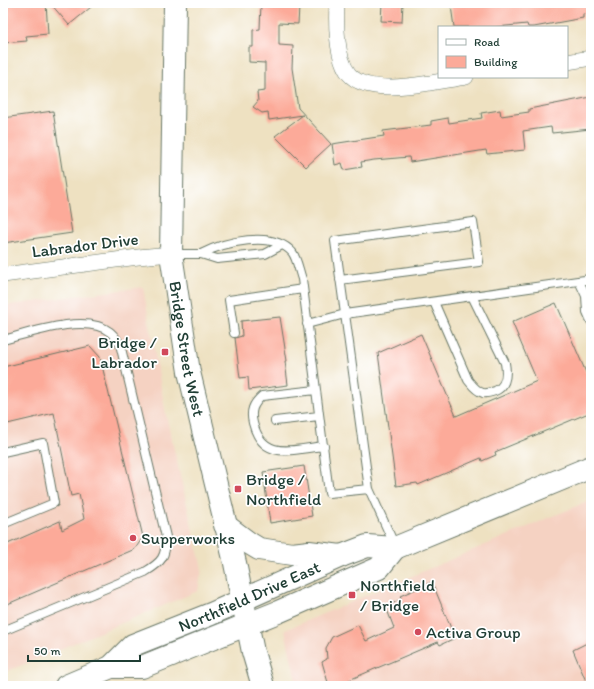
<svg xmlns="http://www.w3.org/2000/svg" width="594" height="689" font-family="Itim,sans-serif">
	<rect width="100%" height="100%" fill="#fff"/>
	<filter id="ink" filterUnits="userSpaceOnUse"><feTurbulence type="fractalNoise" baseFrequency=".025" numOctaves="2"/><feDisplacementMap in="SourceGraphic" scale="8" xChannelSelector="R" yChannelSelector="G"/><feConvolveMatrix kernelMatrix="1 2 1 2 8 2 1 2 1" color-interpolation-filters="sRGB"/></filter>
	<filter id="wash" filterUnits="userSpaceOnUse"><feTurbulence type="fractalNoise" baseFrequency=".012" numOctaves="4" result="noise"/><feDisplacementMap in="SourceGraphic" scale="16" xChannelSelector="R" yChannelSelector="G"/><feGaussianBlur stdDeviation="0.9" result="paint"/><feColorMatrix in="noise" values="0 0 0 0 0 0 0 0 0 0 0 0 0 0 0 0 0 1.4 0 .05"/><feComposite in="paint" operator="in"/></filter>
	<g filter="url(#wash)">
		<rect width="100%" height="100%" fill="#eee1c1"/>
		<path fill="#f5d2c2" d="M 143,287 L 166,415 L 202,569 L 198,591 L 3,673 L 3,306 Z
			M 591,500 L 591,686 L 297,686 L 285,630 Z"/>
		<g id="blocks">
			<path fill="#fcaa99" d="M 3,3 L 46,3 L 48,34 L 26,36 L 27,41 L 3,43 Z
				M 50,3 L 96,3 L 69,25 Z
				M 261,3 L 296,3 L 296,7 L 299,7 L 298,24 L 279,23 L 279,45 L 293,46 L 292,68 L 298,108 L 331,144 L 306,167 L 275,136 L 303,115 L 269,120 L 268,112 L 262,113 L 253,107 L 258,101 L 257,92 L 265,91 L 265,63 L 249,62 L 249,47 L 253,47 L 253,30 L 260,29 Z
				M 382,3 L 403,3 L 402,22 L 381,21 Z
				M 460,3 L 591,3 L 591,13 L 583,14 L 583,18 L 534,27 L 528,27 L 527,24 L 496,27 L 454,27 L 451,6 Z
				M 591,97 L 591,129 L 552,133 L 551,127 L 523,131 L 525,150 L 487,154 L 486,150 L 410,162 L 409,157 L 374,160 L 361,162 L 362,167 L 344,170 L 342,163 L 335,165 L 332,144 L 384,136 L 383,131 L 431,125 L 431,121 L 448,118 L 449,123 L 482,118 L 481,113 L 500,110 L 501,116 L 529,112 L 529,109 Z
				M 53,111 L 72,233 L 3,243 L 3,118 Z
				M 556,303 L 591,384 L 591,412 L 495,452 L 496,455 L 482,461 L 481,458 L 418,485 L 417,483 L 396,486 L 378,353 L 421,334 L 456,416 L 537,381 L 512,322 Z
				M 280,317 L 287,361 L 285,361 L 288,385 L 249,390 L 248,377 L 240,378 L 235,338 L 242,336 L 241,321 Z
				M 90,346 L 100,357 L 143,537 L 135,549 L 3,606 L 3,546 L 60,521 L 62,530 L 84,519 L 79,494 L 71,496 L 54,413 L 3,425 L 3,367 Z
				M 304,466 L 312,516 L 270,523 L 263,472 Z
				M 432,582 L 455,638 L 440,645 L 438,642 L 349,680 L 348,686 L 329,686 L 322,662 L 327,659 L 326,648 L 332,637 L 358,625 L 366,641 L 394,628 L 386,607 L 401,599 L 400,596 Z
				M 591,641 L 591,686 L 588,686 L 573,650 Z"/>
		</g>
	</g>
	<g filter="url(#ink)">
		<use href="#blocks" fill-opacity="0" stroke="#677665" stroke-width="1"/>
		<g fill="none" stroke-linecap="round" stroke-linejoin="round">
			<defs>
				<path id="lane" d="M 172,254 L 201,254 L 217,259 L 265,254 L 282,245
					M 201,254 C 224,242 272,230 292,252 C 297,258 299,271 302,279 L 329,493 L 369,489
					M 340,280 L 479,262 L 473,222 L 335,241 L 369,489 L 395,546
					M 579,281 L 586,296 L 590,299
					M 586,296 L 587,312 L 591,321
					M 434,302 L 468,380 C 472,385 476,391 483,393 C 487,394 492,392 495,391 C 507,386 507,374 505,363 L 472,296
					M 307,324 L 345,314 L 585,280 L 591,277
					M 234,333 L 229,300 L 303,289
					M 3,340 C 30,333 86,313 110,332 C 114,335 117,340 120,344 L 166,537 C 166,557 162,562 145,572 L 3,631
					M 316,390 L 262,396 C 253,404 250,411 253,423 C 263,462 293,449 324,446
					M 275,421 L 319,416
					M 3,452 L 43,443 L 54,503 L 3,524"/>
				<path id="street" d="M 337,3 C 336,22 336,58 349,74 C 370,99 437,81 466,77
					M 567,62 L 591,58
					M 3,275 L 138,257 L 171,254"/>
				<g id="secondary">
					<path id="s1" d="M 175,3 L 171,254 L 189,372 L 235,563 L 253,652 L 263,686"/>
					<path d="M 225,525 L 249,543 L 259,549 L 292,554 L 309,552 L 341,556"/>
					<path d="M 111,667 L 142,667 L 278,612 L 379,568 L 395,548"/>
					<path id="s2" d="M 66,686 L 111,667 L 133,645 L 211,614 L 341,556 L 367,546 L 395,548 L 591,467"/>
				</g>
			</defs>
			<use href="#lane" stroke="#677665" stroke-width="10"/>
			<use href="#street" stroke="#677665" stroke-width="16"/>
			<use href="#secondary" stroke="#677665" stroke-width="24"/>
			<use href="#lane" stroke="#fff" stroke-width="8"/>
			<use href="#street" stroke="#fff" stroke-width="15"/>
			<use href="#secondary" stroke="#fff" stroke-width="22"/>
		</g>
	</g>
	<g fill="#d1495b" stroke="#fff" stroke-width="1.5">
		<rect x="161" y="348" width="8" height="8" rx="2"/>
		<rect x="234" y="485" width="8" height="8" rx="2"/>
		<circle cx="133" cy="538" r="4"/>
		<rect x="348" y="591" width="8" height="8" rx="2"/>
		<circle cx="418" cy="632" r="4"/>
	</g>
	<g text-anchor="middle" stroke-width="3.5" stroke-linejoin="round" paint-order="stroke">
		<g font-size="17" fill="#1f3d34" stroke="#fff">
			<text transform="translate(85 245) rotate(-7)" y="6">Labrador Drive</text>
			<text dy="6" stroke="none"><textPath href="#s1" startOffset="347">Bridge Street West</textPath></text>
			<text dy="6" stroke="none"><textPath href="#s2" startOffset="206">Northfield Drive East</textPath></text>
		</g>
		<g font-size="17" fill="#1f3d34" stroke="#fff" text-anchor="start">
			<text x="157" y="348" text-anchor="end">Bridge /<tspan x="157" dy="20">Labrador</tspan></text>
			<text x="246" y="485">Bridge /<tspan x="246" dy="20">Northfield</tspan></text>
			<text x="141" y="544">Supperworks</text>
			<text x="360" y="591">Northfield<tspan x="360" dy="20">/ Bridge</tspan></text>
			<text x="426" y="638">Activa Group</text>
		</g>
	</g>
	<rect width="594" height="689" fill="none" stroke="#fff" stroke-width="16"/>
	<rect x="438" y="26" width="130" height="52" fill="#ffffff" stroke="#a5b1ae"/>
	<rect x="446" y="39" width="20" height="6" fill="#ffffff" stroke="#a5b1ae"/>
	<text x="474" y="46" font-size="12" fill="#1f3d34">Road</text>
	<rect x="446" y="56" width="20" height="12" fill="#fcaa99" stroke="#a5b1ae"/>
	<text x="474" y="66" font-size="12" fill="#1f3d34">Building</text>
	<path d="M28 655v6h112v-6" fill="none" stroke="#1f3d34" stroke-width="2"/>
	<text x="34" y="655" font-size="12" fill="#1f3d34" stroke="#ffffff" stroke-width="3" paint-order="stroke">50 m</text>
</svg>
